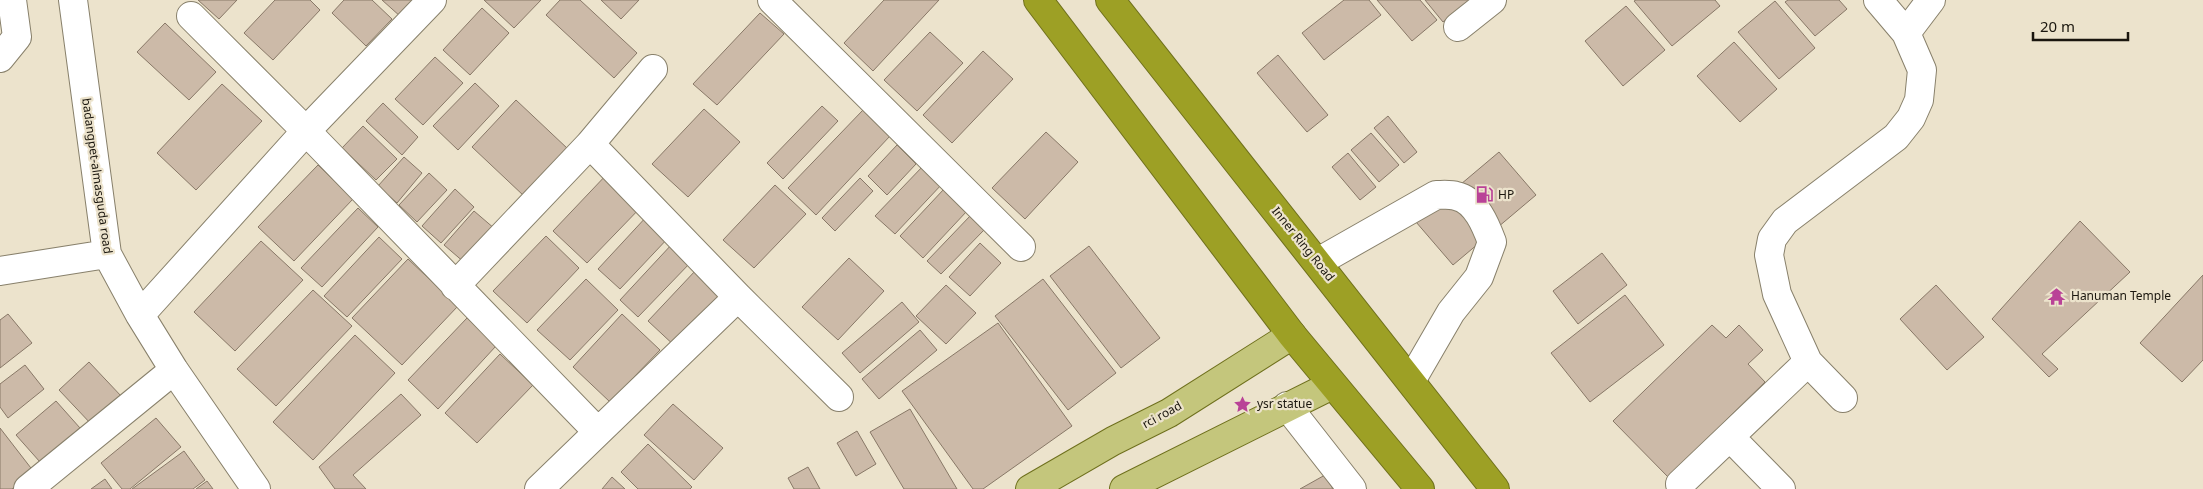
<svg xmlns="http://www.w3.org/2000/svg" width="2203" height="489" font-family="'Noto Sans',sans-serif">
	<rect width="100%" height="100%" fill="#ece3cc"/>
	<path fill="#ccbaa8" stroke="#887867" d="M 198,0 L 237,0 L 219,19 Z
		M 275,0 L 310,0 L 320,10 L 273,60 L 244,33 Z
		M 344,0 L 372,0 L 392,19 L 366,46 L 332,13 Z
		M 382,0 L 417,0 L 401,17 Z
		M 484,0 L 541,0 L 514,28 Z
		M 560,0 L 580,0 L 637,53 L 614,78 L 546,15 Z
		M 601,0 L 639,0 L 621,19 Z
		M 884,0 L 939,0 L 873,71 L 844,43 Z
		M 1344,0 L 1369,0 L 1381,15 L 1324,60 L 1302,33 Z
		M 1377,0 L 1420,0 L 1437,20 L 1412,41 Z
		M 1425,0 L 1471,0 L 1443,22 Z
		M 1636,0 L 1715,0 L 1720,6 L 1672,46 L 1634,1 Z
		M 1788,0 L 1839,0 L 1847,9 L 1815,36 L 1785,2 Z
		M 1775,1 L 1815,48 L 1779,79 L 1738,32 Z
		M 1626,6 L 1665,50 L 1623,86 L 1585,41 Z
		M 482,8 L 509,33 L 470,75 L 443,50 Z
		M 760,13 L 784,34 L 717,105 L 693,84 Z
		M 165,23 L 216,72 L 189,100 L 137,52 Z
		M 930,32 L 963,63 L 917,111 L 884,80 Z
		M 1734,42 L 1777,89 L 1740,122 L 1697,76 Z
		M 983,51 L 1013,79 L 952,143 L 923,115 Z
		M 1278,55 L 1328,115 L 1307,132 L 1257,73 Z
		M 435,57 L 463,83 L 423,125 L 395,99 Z
		M 475,83 L 499,106 L 458,150 L 433,126 Z
		M 222,84 L 262,121 L 196,190 L 157,153 Z
		M 516,100 L 568,149 L 524,196 L 472,147 Z
		M 383,103 L 418,137 L 402,155 L 366,121 Z
		M 822,106 L 838,121 L 783,179 L 767,163 Z
		M 704,109 L 740,142 L 688,197 L 652,164 Z
		M 863,110 L 890,136 L 816,215 L 788,188 Z
		M 1388,116 L 1417,152 L 1404,163 L 1374,128 Z
		M 363,126 L 397,159 L 376,180 L 342,148 Z
		M 1046,132 L 1078,162 L 1025,219 L 992,188 Z
		M 1371,133 L 1399,165 L 1379,182 L 1351,150 Z
		M 897,145 L 916,164 L 887,195 L 868,176 Z
		M 1499,152 L 1536,195 L 1453,265 L 1416,222 Z
		M 1348,153 L 1376,187 L 1360,200 L 1332,167 Z
		M 404,157 L 422,173 L 397,203 L 378,186 Z
		M 318,165 L 353,199 L 294,261 L 258,227 Z
		M 924,165 L 943,183 L 895,234 L 875,216 Z
		M 609,172 L 644,204 L 587,263 L 553,231 Z
		M 429,173 L 447,190 L 417,222 L 399,205 Z
		M 860,178 L 873,191 L 835,231 L 822,218 Z
		M 775,185 L 806,214 L 754,268 L 723,240 Z
		M 455,189 L 474,207 L 441,243 L 422,226 Z
		M 944,189 L 967,211 L 923,258 L 900,236 Z
		M 358,208 L 378,227 L 322,287 L 301,268 Z
		M 474,211 L 495,229 L 465,263 L 444,245 Z
		M 648,215 L 670,236 L 620,289 L 598,269 Z
		M 971,215 L 985,229 L 941,274 L 927,261 Z
		M 2080,221 L 2130,272 L 2042,354 L 2058,369 L 2049,377 L 1992,319 Z
		M 546,236 L 579,268 L 527,323 L 493,291 Z
		M 379,237 L 402,259 L 347,317 L 324,296 Z
		M 261,241 L 303,280 L 235,351 L 194,312 Z
		M 673,243 L 692,261 L 638,317 L 620,300 Z
		M 980,243 L 1001,263 L 970,296 L 949,277 Z
		M 1089,246 L 1160,338 L 1121,368 L 1050,276 Z
		M 1602,253 L 1627,285 L 1578,324 L 1553,291 Z
		M 849,258 L 884,291 L 838,340 L 802,307 Z
		M 408,259 L 458,306 L 402,365 L 352,318 Z
		M 696,270 L 725,298 L 677,348 L 648,321 Z
		M 2203,275 L 2203,360 L 2182,382 L 2140,343 Z
		M 586,279 L 618,310 L 570,360 L 537,330 Z
		M 1043,279 L 1116,373 L 1068,410 L 995,316 Z
		M 946,285 L 976,313 L 946,344 L 916,316 Z
		M 1936,285 L 1984,337 L 1947,370 L 1900,319 Z
		M 313,290 L 352,326 L 276,406 L 237,369 Z
		M 1625,295 L 1664,345 L 1590,402 L 1551,353 Z
		M 902,302 L 919,322 L 860,373 L 842,353 Z
		M 8,314 L 32,343 L 0,368 L 0,320 Z
		M 622,314 L 660,350 L 610,402 L 573,367 Z
		M 467,318 L 496,346 L 438,409 L 408,380 Z
		M 998,323 L 1072,426 L 983,489 L 973,489 L 902,391 Z
		M 1712,325 L 1726,338 L 1739,325 L 1763,350 L 1748,364 L 1765,382 L 1668,477 L 1613,421 Z
		M 920,330 L 937,350 L 879,399 L 862,379 Z
		M 355,335 L 395,373 L 313,460 L 273,422 Z
		M 500,354 L 533,385 L 477,443 L 445,413 Z
		M 89,362 L 122,397 L 92,425 L 59,390 Z
		M 25,365 L 44,389 L 8,418 L 0,407 L 0,384 Z
		M 401,394 L 421,415 L 353,475 L 366,489 L 335,489 L 319,467 Z
		M 56,401 L 80,428 L 40,462 L 16,435 Z
		M 673,404 L 723,448 L 694,480 L 644,435 Z
		M 910,409 L 957,489 L 904,489 L 870,432 Z
		M 156,418 L 181,447 L 130,489 L 122,489 L 101,463 Z
		M 0,428 L 34,472 L 12,489 L 0,489 Z
		M 857,431 L 876,464 L 856,476 L 837,443 Z
		M 648,444 L 692,487 L 690,489 L 638,489 L 621,472 Z
		M 184,451 L 205,480 L 193,489 L 132,489 Z
		M 808,467 L 820,489 L 794,489 L 788,478 Z
		M 1325,475 L 1333,489 L 1300,489 Z
		M 612,477 L 625,489 L 602,489 Z
		M 105,479 L 112,489 L 91,489 Z
		M 207,481 L 213,489 L 196,489 Z"/>
	<g fill="none" stroke-linecap="round" stroke-linejoin="round">
		<defs>
			<path id="minor" d="M 73,0 L 107,254 L 140,315 L 174,370 L 256,489
				M 772,0 L 1021,247
				M 191,16 L 306,131 L 598,432 L 738,297 L 839,397
				M 1458,27 L 1492,0
				M 1906,33 L 1931,0
				M 0,58 L 17,37 L 12,0
				M 590,144 L 653,69
				M 1318,262 L 1436,195 C 1442,195 1450,194 1456,196 C 1476,200 1486,226 1492,242 L 1479,277 L 1451,312 L 1411,381
				M 0,271 L 107,254
				M 455,286 L 590,144 L 738,297
				M 140,315 L 306,131 L 432,0
				M 1843,398 L 1808,362 L 1777,294 L 1769,255 L 1772,239 L 1785,221 L 1896,137 L 1911,118 L 1919,100 L 1922,70 L 1906,33 L 1878,0
				M 1287,406 L 1352,489
				M 1730,437 L 1781,489
				M 1680,484 L 1808,362
				M 28,489 L 174,370
				M 539,489 L 598,432"/>
			<path id="major" d="M 1030,489 L 1113,441 L 1169,413 L 1292,335
				M 1124,489 L 1332,385"/>
			<path id="highway" d="M 1038,0 L 1292,335 L 1420,489
				M 1110,0 L 1495,489"/>
		</defs>
		<use href="#minor" stroke="#88806b" stroke-width="30"/>
		<use href="#major" stroke="#6f701d" stroke-width="30"/>
		<use href="#highway" stroke="#6f701d" stroke-width="30"/>
		<use href="#minor" stroke="#fff" stroke-width="28"/>
		<use href="#major" stroke="#c4c67c" stroke-width="28"/>
		<use href="#highway" stroke="#9da025" stroke-width="28"/>
	</g>
	<defs>
		<symbol id="fuel-bare" viewBox="-9 -9 18 18"><path d="M-5.5-6h7V0h2V4h1.3V-2.5L3-4.5l.8-.8L6-3V5H2.5V1h-1V6h-7ZM-4.2-4.7v3.2H.2V-4.7Z" fill="#b94297" stroke="#ece3cc" stroke-width="2.5" paint-order="stroke"/></symbol>
		<symbol id="temple-bare" viewBox="-9 -9 18 18"><path d="M0-6L5-2H3V0L6.5 2.5H4V6H1.5V3h-3V6H-4V2.5H-6.5L-3 0V-2H-5Z" fill="#b94297" stroke="#ece3cc" stroke-width="2.5" paint-order="stroke"/></symbol>
		<symbol id="sight-bare" viewBox="-9 -9 18 18"><path d="M0-6L1.8-2.2L6-1.7L2.9 1.2L3.7 5.4L0 3.3L-3.7 5.4L-2.9 1.2L-6-1.7L-1.8-2.2Z" fill="#b94297" stroke="#ece3cc" stroke-width="2.5" paint-order="stroke"/></symbol>
	</defs>
	<g fill-rule="evenodd">
		<use href="#fuel-bare" x="1472" y="182" width="25" height="25"/>
		<use href="#temple-bare" x="2044" y="284" width="25" height="25"/>
		<use href="#sight-bare" x="1230" y="392" width="25" height="25"/>
	</g>
	<g text-anchor="middle" stroke-width="4.5" stroke-linejoin="round" paint-order="stroke">
		<g font-size="12" fill="#1a160e" stroke="#ece3cc">
			<text transform="translate(97 176) rotate(82)" y="4">badangpet-almasguda road</text>
			<text transform="translate(1303 244) rotate(51)" y="4">Inner Ring Road</text>
			<text transform="translate(1162 415) rotate(-29)" y="4">rci road</text>
		</g>
		<g font-size="12" fill="#1a160e" stroke="#ece3cc" text-anchor="start">
			<text x="1498" y="199">HP</text>
			<text x="2071" y="300">Hanuman Temple</text>
			<text x="1257" y="408">ysr statue</text>
		</g>
	</g>
	<path d="M2033 32v8h95v-8" fill="none" stroke="#1a160e" stroke-width="2.5"/>
	<text x="2040" y="32" font-size="15" fill="#1a160e" stroke="#ece3cc" stroke-width="4" paint-order="stroke">20 m</text>
</svg>
